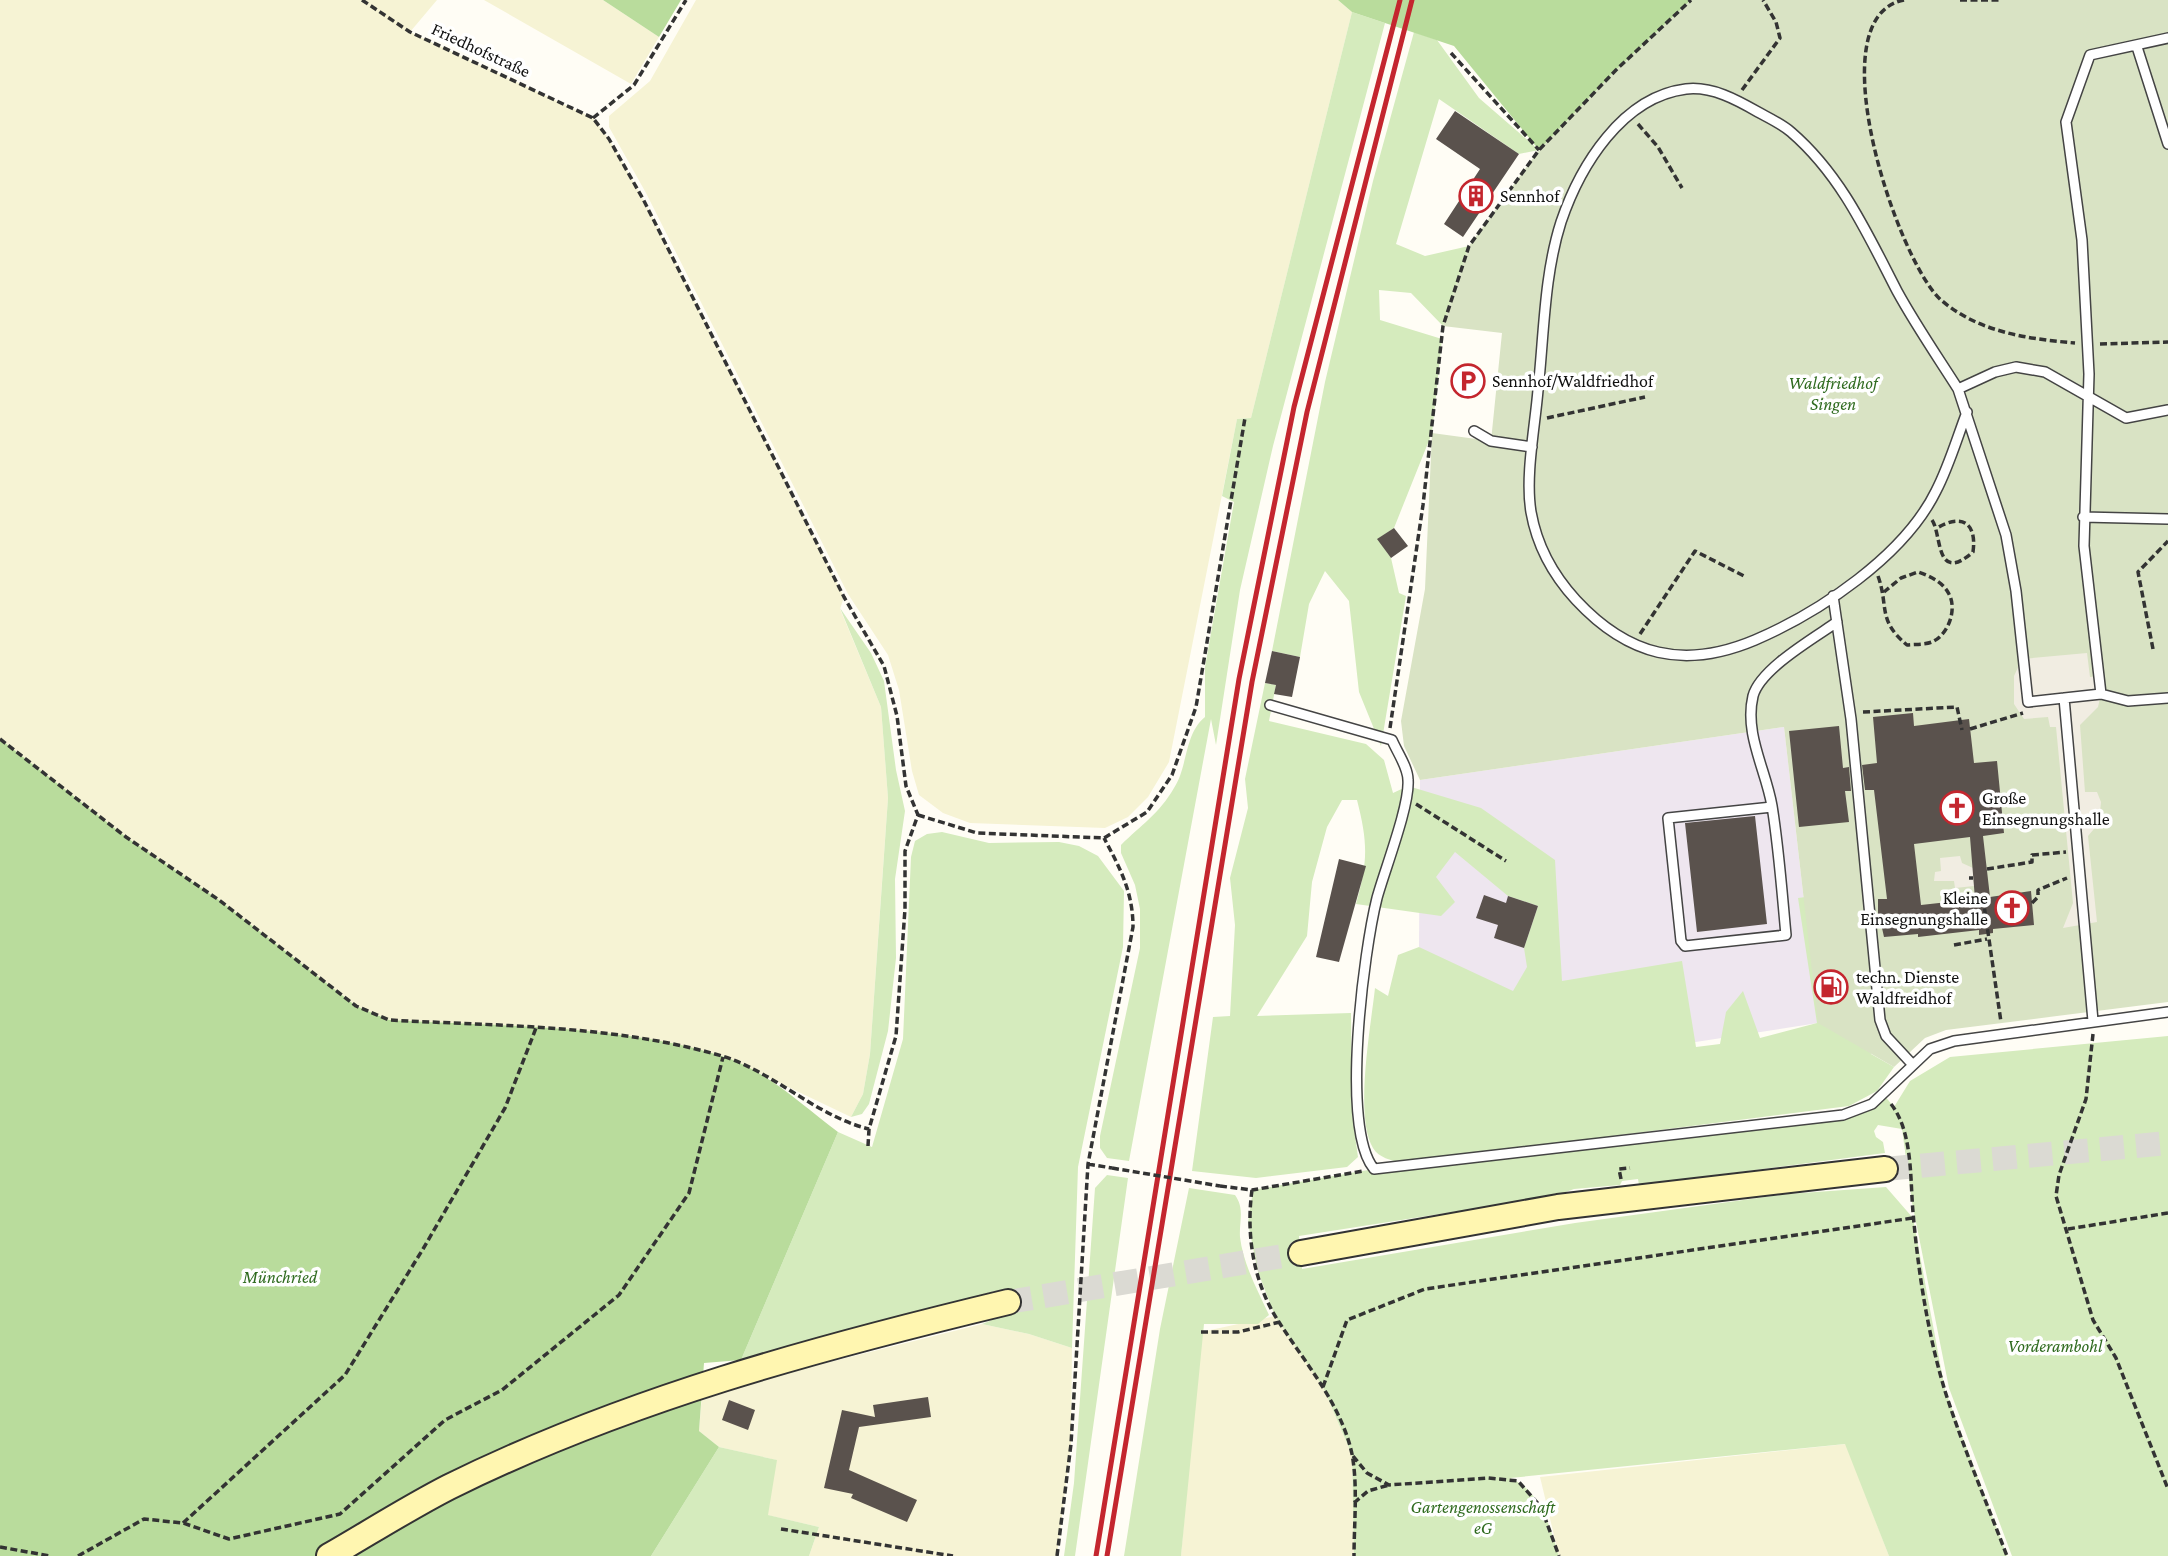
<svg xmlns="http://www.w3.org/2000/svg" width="2168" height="1556" font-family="'Crimson Pro',serif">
	<rect width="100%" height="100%" fill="#fffdf5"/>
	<path fill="#eee6ef" d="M 1784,727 L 1818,1023 L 1566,1062 L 1419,947 L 1420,780 Z"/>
	<path fill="#f6f3d4" d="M 0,0 L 437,0 L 410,32 L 593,118 L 609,139 L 643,199 L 844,597 L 840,609 L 881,707 L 888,798 L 882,882 L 870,1054 L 863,1094 L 851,1117 L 723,1056 L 631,1038 L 389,1020 L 356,1006 L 219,900 L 126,837 L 0,739 Z
		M 484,0 L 603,0 L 659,37 L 631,84 Z
		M 696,0 L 1338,0 L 1352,12 L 1251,418 L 1237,419 L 1169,762 L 1148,797 L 1128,817 L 1105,828 L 970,823 L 943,813 L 919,795 L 912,771 L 899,690 L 888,655 L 848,594 L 646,193 L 609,127 L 609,116 L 650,81 Z
		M 1275,1316 L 1323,1387 L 1352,1455 L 1354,1556 L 1181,1556 L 1201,1332 Z
		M 982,1324 L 1029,1334 L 1072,1348 L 1071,1444 L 1057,1556 L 809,1556 L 819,1527 L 767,1515 L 776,1460 L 719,1447 L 699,1431 L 702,1394 Z
		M 1846,1444 L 1889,1556 L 1559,1556 L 1540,1477 Z"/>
	<path fill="#d5ebbd" d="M 1352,12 L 1385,23 L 1273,446 L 1240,590 L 1216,745 L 1211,719 L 1129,1161 L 1107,1158 L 1100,1148 L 1100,1136 L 1140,948 L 1140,909 L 1135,885 L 1121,853 L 1121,845 C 1141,825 1159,814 1174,788 C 1188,767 1184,734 1205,717 L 1205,667 L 1234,502 L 1222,496 L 1237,419 L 1251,418 Z
		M 1414,32 L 1437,40 L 1479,98 L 1539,150 L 1519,154 L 1439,99 L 1396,244 L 1425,256 L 1469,246 L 1443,326 L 1411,293 L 1379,290 L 1380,320 L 1442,339 L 1432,433 L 1394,528 L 1378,539 L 1391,558 L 1399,593 L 1406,596 L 1381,746 L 1359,692 L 1349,601 L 1325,571 L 1309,604 L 1300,657 L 1272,651 L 1325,382 L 1373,181 Z
		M 840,608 L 871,653 L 884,681 L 896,770 L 905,811 L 895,879 L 896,958 L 888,1031 L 869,1104 L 862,1114 L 851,1117 L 863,1094 L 870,1054 L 888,798 L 881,707 Z
		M 1265,683 L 1276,685 L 1269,721 L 1366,744 L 1384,760 L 1393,793 L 1408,786 L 1481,808 L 1555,860 L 1562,981 L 1682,961 L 1696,1047 L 1720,1044 L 1726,1012 L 1743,991 L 1760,1038 L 1817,1023 L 1798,898 L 1844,892 L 1871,1054 L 1894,1067 L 1877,1091 L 1849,1106 L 1401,1163 C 1391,1160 1379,1158 1373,1148 C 1354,1116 1371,1026 1375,988 L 1388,996 L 1398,955 L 1419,947 L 1513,991 L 1527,967 L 1524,948 L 1538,906 L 1508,896 L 1455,852 L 1436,877 L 1455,902 L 1441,916 L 1356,904 C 1368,862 1368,843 1357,800 L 1342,800 L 1327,827 L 1312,882 L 1307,936 L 1257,1016 L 1351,1013 L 1352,1114 L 1358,1157 L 1347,1167 L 1256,1178 L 1192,1171 L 1213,1017 L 1230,1016 L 1235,925 L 1230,878 L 1248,808 L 1245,779 Z
		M 942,832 L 989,843 L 1059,842 L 1079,846 L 1098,856 L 1124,891 L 1123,947 L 1078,1167 L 1072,1348 L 1029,1334 L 982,1324 L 1002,1316 L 1008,1302 L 995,1291 L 741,1360 L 838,1132 L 872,1147 L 903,1039 L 911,857 L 915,841 L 927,834 Z
		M 2168,1036 L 2168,1556 L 2012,1556 L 1949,1388 L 1912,1202 L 1902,1129 L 1878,1125 L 1874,1131 L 1876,1137 L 1883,1142 L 1885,1153 L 1639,1185 L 1638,1179 L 1622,1181 L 1620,1185 L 1574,1189 L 1555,1196 L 1299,1236 L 1302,1269 L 1575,1223 L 1788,1194 L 1886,1187 L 1913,1218 L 1945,1390 L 2007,1556 L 1889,1556 L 1845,1444 L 1510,1478 C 1540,1490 1550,1526 1559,1556 L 1354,1556 L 1352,1455 L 1323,1387 L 1275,1316 L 1258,1272 L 1248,1223 L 1253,1190 L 1374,1169 L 1843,1115 L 1883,1094 L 1894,1107 L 1910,1081 L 1950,1057 Z
		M 1107,1175 L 1128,1178 L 1075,1556 L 1064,1556 L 1074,1483 L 1095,1188 Z
		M 1189,1188 L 1235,1195 C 1245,1209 1239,1221 1240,1237 C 1243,1264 1258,1291 1269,1315 L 1258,1324 L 1204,1324 L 1181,1556 L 1124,1556 L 1160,1329 Z
		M 719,1447 L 777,1460 L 768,1515 L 819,1527 L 809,1556 L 651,1556 Z"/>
	<path fill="#b9dc9c" d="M 603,0 L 681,0 L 659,37 Z
		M 1338,0 L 1691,0 L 1616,70 L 1539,150 L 1454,46 L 1352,12 Z
		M 0,739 L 126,837 L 219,900 L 356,1006 L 389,1020 C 493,1026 624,1025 722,1056 C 766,1070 802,1105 838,1132 L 741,1360 L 704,1363 L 699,1431 L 719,1447 L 651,1556 L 0,1556 Z"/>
	<path fill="#d9e3c4" d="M 1691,0 L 2168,0 L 2168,1002 L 1946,1030 L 1925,1038 L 1894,1067 L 1818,1023 L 1784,727 L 1420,780 L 1404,746 L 1401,721 L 1425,589 L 1432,433 L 1491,441 L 1502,333 L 1443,326 L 1469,246 L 1539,150 L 1616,70 Z"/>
	<path fill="#f1ede2" d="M 2087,653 L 2090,677 L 2099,676 L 2101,694 L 2098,707 L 2080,725 L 2085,792 L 2097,792 L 2101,802 L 2099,823 L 2088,836 L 2097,922 L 2063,928 L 2073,903 L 2056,727 L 2050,727 L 2048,717 L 2024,719 L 2014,704 L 2014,676 L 2022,659 Z
		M 1960,856 L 1962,863 L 1973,868 L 1974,886 L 1955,888 L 1954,881 L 1934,881 L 1935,872 L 1941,871 L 1940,858 Z"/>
	<path fill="#5a524d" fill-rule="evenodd" d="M 1455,111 L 1519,154 L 1463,237 L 1444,224 L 1480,169 L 1436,139 Z
		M 1394,528 L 1408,546 L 1391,558 L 1377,539 Z
		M 1272,651 L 1300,657 L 1292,697 L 1274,694 L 1276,685 L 1265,683 Z
		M 1913,713 L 1914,726 L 1969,719 L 1974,763 L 1997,761 L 2004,833 L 1983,836 L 1990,897 L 2031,891 L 2034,925 L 1993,929 L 1993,933 L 1979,935 L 1979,930 L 1918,937 L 1918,934 L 1884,937 L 1882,928 L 1878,928 L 1878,899 L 1887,899 L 1874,790 L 1865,790 L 1862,765 L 1877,763 L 1873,717 ZM 1970,837 L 1975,899 L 1921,905 L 1914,844 Z
		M 1839,726 L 1843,768 L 1849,767 L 1851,791 L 1845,791 L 1849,822 L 1799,827 L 1789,731 Z
		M 1755,816 L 1767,924 L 1697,932 L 1685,823 Z
		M 1339,859 L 1366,866 L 1339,962 L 1316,957 Z
		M 1484,895 L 1506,903 L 1508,896 L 1538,906 L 1524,948 L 1494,938 L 1498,925 L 1476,918 Z
		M 928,1397 L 931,1417 L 859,1427 L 849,1470 L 917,1500 L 907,1522 L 851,1498 L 853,1494 L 824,1488 L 842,1410 L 875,1417 L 873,1405 Z
		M 729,1400 L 755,1410 L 748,1430 L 722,1420 Z"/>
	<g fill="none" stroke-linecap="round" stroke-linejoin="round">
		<path stroke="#dbdad3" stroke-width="24" stroke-dasharray="24 12" stroke-linecap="butt" d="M 1885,1169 L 2168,1143
			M 1008,1302 L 1301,1253"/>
		<defs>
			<path id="lane" d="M 2137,47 L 2168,144
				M 1958,389 L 2006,535 L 2016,591 L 2028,702 L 2101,694 L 2128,701 L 2168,698
				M 1967,412 C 1957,438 1949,466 1936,491 C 1904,556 1820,612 1755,640 C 1684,670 1628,656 1576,600 C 1553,575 1537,546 1531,512 C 1525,476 1535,427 1538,390 C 1544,335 1544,275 1561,222 C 1580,166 1622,97 1686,89 C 1712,86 1737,100 1758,112 C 1769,118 1782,124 1791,132 C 1841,175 1867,233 1897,291 C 1915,324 1937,356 1958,389 L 1995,372 L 2016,367 L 2045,372 L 2126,418 L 2168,410
				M 1474,431 L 1491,441 L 1532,447
				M 2083,517 L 2168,519
				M 1833,596 L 1851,719 L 1880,1020 L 1886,1036 L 1913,1065
				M 2101,694 L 2084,546 L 2089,374 L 2082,240 L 2066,122 L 2090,55 L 2168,38
				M 2064,698 L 2093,1021
				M 1270,705 L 1392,740 C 1397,752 1408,767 1408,780 C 1410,805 1385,869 1377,898 C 1364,950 1340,1128 1374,1169 L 1843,1115 L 1872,1104 L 1930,1049 L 1954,1041 L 2168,1012
				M 1772,807 L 1668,818 L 1681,941 L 1685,946 L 1786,935 C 1782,893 1779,849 1772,806 C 1766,770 1744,734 1753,696 C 1760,669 1814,638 1837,622"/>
			<path id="secondary" d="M 1301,1253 L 1558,1207 L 1885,1169
				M 329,1556 C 369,1533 408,1508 449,1487 C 627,1399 817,1348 1008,1302"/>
		</defs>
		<use href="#lane" stroke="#444" stroke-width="12"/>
		<use href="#secondary" stroke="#333" stroke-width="28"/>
		<path stroke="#333" stroke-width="3.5" stroke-dasharray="7 3.5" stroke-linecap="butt" d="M 362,0 L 410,32 L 593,118 L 609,139 L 643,199 L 844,597 L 884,666 L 897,716 L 906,786 L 918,815 L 905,851 L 905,909 L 896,1036 L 869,1129 L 868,1146
			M 1904,0 C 1815,17 1898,262 1941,300 C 1978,332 2028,339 2075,343
			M 1960,0 L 2002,0
			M 1451,53 L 1539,150
			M 1742,90 L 1780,38 L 1776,22 L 1763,0
			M 593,118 L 634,85 L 686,0
			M 1638,124 L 1658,147 L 1682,188
			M 2100,344 L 2168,342
			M 1547,418 L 1645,397
			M 1932,520 C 1942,534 1935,585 1973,552 C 1977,523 1962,513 1937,528
			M 1878,576 C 1889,607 1877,620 1907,645 C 1915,644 1927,645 1934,641 C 1949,633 1957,609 1949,594 C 1943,582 1930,576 1918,572 L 1901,578 L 1884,592
			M 1640,634 L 1695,551 L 1744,576
			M 2153,649 L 2138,572 L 2168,541
			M 1863,712 L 1957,707 L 1962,730
			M 1390,728 L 1423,505 L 1443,326 L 1469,246 L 1539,150 L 1616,70 L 1691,0
			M 1970,729 L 2023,713
			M 0,739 L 126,837 L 219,900 L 356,1006 L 389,1020 C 499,1026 616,1025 722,1056 C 774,1072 816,1116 869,1129
			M 1416,804 L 1506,861
			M 918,815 L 977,833 L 1104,838 L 1147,812 L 1172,775 L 1196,707 L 1245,418
			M 1987,869 L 2032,862 L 2032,855 L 2066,852
			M 1969,878 L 1973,878
			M 1983,898 L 2001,1022
			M 2032,903 L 2038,897 L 2038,890 L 2067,878
			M 1954,945 L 1987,939
			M 2093,1034 L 2086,1099 L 2059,1175 L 2056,1196 L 2093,1320 L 2116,1358 L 2168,1489
			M 1891,1104 C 1913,1132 1910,1179 1913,1212 C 1918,1271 1928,1335 1945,1391 C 1963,1447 1986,1501 2007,1556
			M 1088,1164 L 1112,1168
			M 1621,1179 L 1619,1169 L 1630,1168
			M 1220,1186 L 1252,1190 L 1363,1171
			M 1252,1190 C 1246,1234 1253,1281 1277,1319 C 1304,1362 1341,1403 1352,1454 C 1358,1486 1354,1524 1354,1556
			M 2068,1229 L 2168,1213
			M 1201,1332 L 1238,1332 L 1280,1322
			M 1323,1387 L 1347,1320 L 1425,1289 L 1913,1218
			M 1353,1456 L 1367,1473 L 1389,1485 L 1488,1478 L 1518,1481 L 1541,1507 L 1559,1556
			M 1354,1503 L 1368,1491 L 1389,1485
			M 183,1523 L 345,1375 L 423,1249 L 505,1108 L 536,1028
			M 781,1529 L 953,1556
			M 0,1547 L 50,1556
			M 78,1556 L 144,1519 L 183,1523 L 229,1539 L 340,1514 L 445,1420 L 502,1390 L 619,1295 L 689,1193 L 723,1057
			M 1057,1556 L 1071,1444 L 1088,1164 L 1133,927 C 1133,892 1120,868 1104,838"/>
		<use href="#lane" stroke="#fff" stroke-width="9"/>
		<use href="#secondary" stroke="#fff6b0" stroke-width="24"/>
		<path stroke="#c4262e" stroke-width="5" d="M 1096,1556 L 1239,679 L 1294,407 L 1400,0
			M 1107,1556 L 1252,682 L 1307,412 L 1412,0"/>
		<path stroke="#333" stroke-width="3.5" stroke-dasharray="7 3.5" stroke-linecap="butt" d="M 1112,1168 L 1220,1186"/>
	</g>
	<defs>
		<symbol id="building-ring" viewBox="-11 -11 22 22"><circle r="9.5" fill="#fff" stroke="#c4262e" stroke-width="1.5"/><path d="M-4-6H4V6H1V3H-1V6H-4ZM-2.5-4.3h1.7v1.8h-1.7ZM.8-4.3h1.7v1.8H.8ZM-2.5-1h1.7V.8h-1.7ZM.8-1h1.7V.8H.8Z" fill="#c4262e"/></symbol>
		<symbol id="parking-ring" viewBox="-11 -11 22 22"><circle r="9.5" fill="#fff" stroke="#c4262e" stroke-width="1.5"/><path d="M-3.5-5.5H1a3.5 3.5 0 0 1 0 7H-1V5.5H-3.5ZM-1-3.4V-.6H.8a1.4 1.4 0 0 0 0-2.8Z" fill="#c4262e"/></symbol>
		<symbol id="church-ring" viewBox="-11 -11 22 22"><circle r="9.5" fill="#fff" stroke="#c4262e" stroke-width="1.5"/><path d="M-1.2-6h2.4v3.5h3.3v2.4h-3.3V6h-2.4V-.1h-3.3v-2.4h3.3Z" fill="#c4262e"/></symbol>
		<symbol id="fuel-ring" viewBox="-11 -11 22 22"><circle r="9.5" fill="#fff" stroke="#c4262e" stroke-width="1.5"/><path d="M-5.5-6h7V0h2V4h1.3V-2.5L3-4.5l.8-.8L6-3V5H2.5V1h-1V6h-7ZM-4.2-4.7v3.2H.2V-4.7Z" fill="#c4262e"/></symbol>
	</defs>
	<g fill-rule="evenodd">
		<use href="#building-ring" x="1457" y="177" width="38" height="38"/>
		<use href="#parking-ring" x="1449" y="362" width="38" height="38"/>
		<use href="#church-ring" x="1938" y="789" width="38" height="38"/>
		<use href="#church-ring" x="1993" y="889" width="38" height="38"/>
		<use href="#fuel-ring" x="1812" y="968" width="38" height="38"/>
	</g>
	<g text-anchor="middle" stroke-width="7" stroke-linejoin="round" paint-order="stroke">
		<g font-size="18" fill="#111" stroke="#fff">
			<text transform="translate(481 50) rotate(25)" y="6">Friedhofstraße</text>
		</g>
		<g font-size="18" fill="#111" stroke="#fff" text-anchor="start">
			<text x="1500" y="202">Sennhof</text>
			<text x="1492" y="387">Sennhof/Waldfriedhof</text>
			<text x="1982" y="804">Große<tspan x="1982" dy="21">Einsegnungshalle</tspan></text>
			<text x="1988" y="904" text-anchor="end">Kleine<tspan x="1988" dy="21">Einsegnungshalle</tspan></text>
			<text x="1856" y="983">techn. Dienste<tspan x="1856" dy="21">Waldfreidhof</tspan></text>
		</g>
		<g font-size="18" font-style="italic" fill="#2f6b1f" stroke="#fff">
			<text x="1833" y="389">Waldfriedhof<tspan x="1833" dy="21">Singen</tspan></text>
			<text x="280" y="1283">Münchried</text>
			<text x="2055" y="1352">Vorderambohl</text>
			<text x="1483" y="1513">Gartengenossenschaft<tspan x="1483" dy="21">eG</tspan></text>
		</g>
	</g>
</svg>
